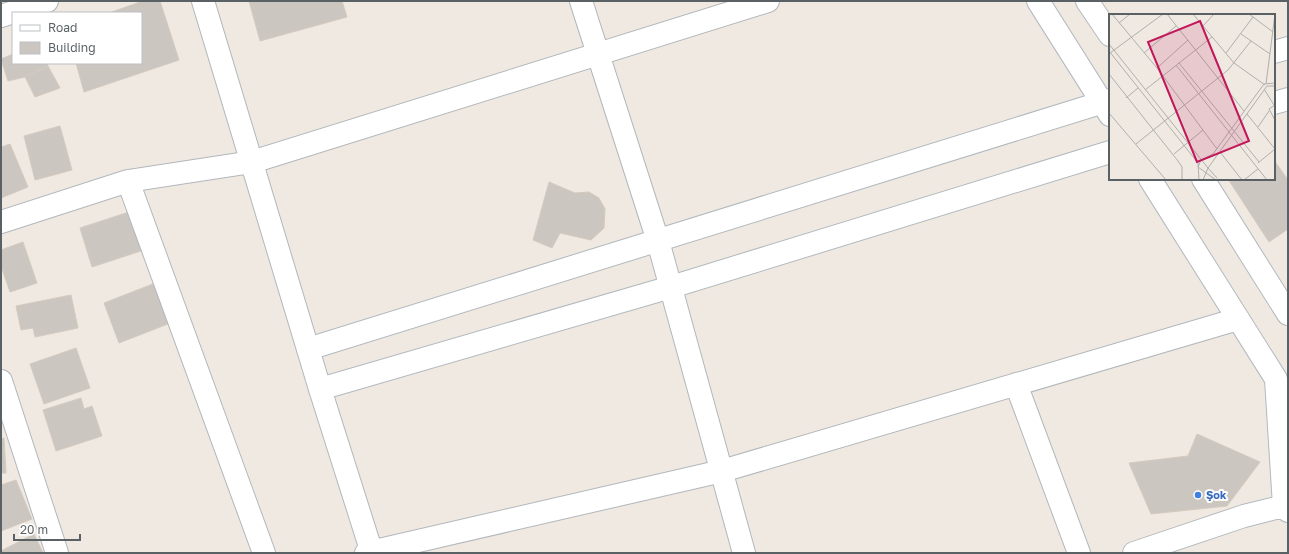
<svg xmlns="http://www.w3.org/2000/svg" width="1289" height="554" font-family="'Golos Text',sans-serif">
	<rect width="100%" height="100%" fill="#efe9e2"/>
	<path fill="#ccc6c1" stroke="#d4cabf" d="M 143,1 L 160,1 L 179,60 L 84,92 L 76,63 L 141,63 L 141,13 L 109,13 Z
		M 249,1 L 342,1 L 347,17 L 260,41 Z
		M 13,54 L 13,63 L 47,63 L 48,66 L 25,77 L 8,81 L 1,59 Z
		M 48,66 L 60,88 L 35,97 L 25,77 Z
		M 60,126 L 72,170 L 35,180 L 24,136 Z
		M 10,144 L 28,187 L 1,198 L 1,147 Z
		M 1274,160 L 1288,180 L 1288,229 L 1269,242 L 1228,179 L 1274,179 Z
		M 549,182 L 575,193 L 589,192 L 599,198 L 605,209 L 604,228 L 591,240 L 560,233 L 552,248 L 533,240 Z
		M 135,210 L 147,249 L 92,267 L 80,228 Z
		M 23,242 L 37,283 L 10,292 L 1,266 L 1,250 Z
		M 158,282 L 173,322 L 119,343 L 104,303 Z
		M 71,295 L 78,328 L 35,337 L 33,328 L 21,330 L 16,306 Z
		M 76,348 L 90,388 L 44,404 L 30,364 Z
		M 81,398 L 84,409 L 92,406 L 102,436 L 56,451 L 43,410 Z
		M 1197,434 L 1260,462 L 1227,506 L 1151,514 L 1129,463 L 1188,456 Z
		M 4,438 L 6,473 L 1,473 L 1,439 Z
		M 16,480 L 32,519 L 1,531 L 1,485 Z
		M 34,534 L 43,553 L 1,553 L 1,551 Z"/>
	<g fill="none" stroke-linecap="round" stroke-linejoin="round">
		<defs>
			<path id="street" d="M 203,1 L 320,389 L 372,553
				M 581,1 L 658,241 L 744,553
				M 1,16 L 47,1
				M 128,181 L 264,553
				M 1,222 L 128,181 L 252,162 L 768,1
				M 1,381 L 57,553
				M 1016,384 L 1079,553
				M 366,553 L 722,471 L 1238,319"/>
			<path id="secondary" d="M 1038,1 L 1110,115
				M 1087,1 L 1110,35
				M 1274,52 L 1288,48
				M 1274,103 L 1288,99
				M 1150,179 L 1276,379 L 1284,506 L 1288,511
				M 1203,179 L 1288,314
				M 308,349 L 1110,100
				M 320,389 L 671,287 L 1110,152
				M 1134,553 L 1244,516 L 1288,505"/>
		</defs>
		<use href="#street" stroke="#b3b7bb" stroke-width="24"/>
		<use href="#secondary" stroke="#b3b9be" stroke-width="24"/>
		<use href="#street" stroke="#fff" stroke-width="22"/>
		<use href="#secondary" stroke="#fff" stroke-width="22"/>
	</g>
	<circle fill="#3f7fe0" stroke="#fff" stroke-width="1.5" cx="1198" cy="495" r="4"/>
	<g text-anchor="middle" stroke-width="4" stroke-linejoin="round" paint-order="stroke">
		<g font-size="11" font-weight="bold" fill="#366cbe" stroke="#fff" text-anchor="start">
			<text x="1206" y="499">Şok</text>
		</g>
	</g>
	<g transform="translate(1109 14)">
		<rect width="166" height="166" fill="#efe9e2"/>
		<path fill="none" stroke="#afafac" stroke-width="1" d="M 3,0 L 48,54 L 108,135M 58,0 L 135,97M 84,0 L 125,49 L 156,71M 140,0 L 164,18M 10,9 L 21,0M 94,12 L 105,0M 132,20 L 161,40M 0,30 L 99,154 L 94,166M 0,37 L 89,149 L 90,166M 1,39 L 54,0M 35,39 L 67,12M 117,39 L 144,3M 70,49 L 150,148M 67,51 L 158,166M 48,54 L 79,26M 0,60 L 69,147 L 73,153 L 73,166M 157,70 L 166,0M 155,75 L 165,91M 36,76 L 103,23M 17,84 L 29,74M 166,91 L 160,95 L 166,106M 0,99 L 57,166M 138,100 L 166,135M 149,113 L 160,97M 27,130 L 119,56 L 142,27M 111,138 L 133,166M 65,140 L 94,116M 149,149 L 166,135M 108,164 L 99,154 L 158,72 L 166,72M 107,166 L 89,153 L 92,146 L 104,140 L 155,70 L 166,69M 135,166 L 149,155"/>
		<path fill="#c2185b" fill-opacity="0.15" stroke="#c2185b" stroke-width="2" d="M 91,7 L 140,127 L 88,148 L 39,28 Z"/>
		<rect width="166" height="166" fill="none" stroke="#5a6164" stroke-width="2"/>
	</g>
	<rect width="1289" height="554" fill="none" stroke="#5a6164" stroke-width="4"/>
	<rect x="12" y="12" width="130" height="52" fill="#ffffff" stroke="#bdc0c1"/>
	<rect x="20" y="25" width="20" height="6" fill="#ffffff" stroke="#bdc0c1"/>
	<text x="48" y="32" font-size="12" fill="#5a6164">Road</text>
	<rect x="20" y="42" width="20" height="12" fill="#ccc6c1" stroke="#bdc0c1"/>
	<text x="48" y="52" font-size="12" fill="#5a6164">Building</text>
	<path d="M14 534v6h66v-6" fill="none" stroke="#5a6164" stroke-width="2"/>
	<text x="20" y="534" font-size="12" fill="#5a6164" stroke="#ffffff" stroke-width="3" paint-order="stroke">20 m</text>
</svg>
